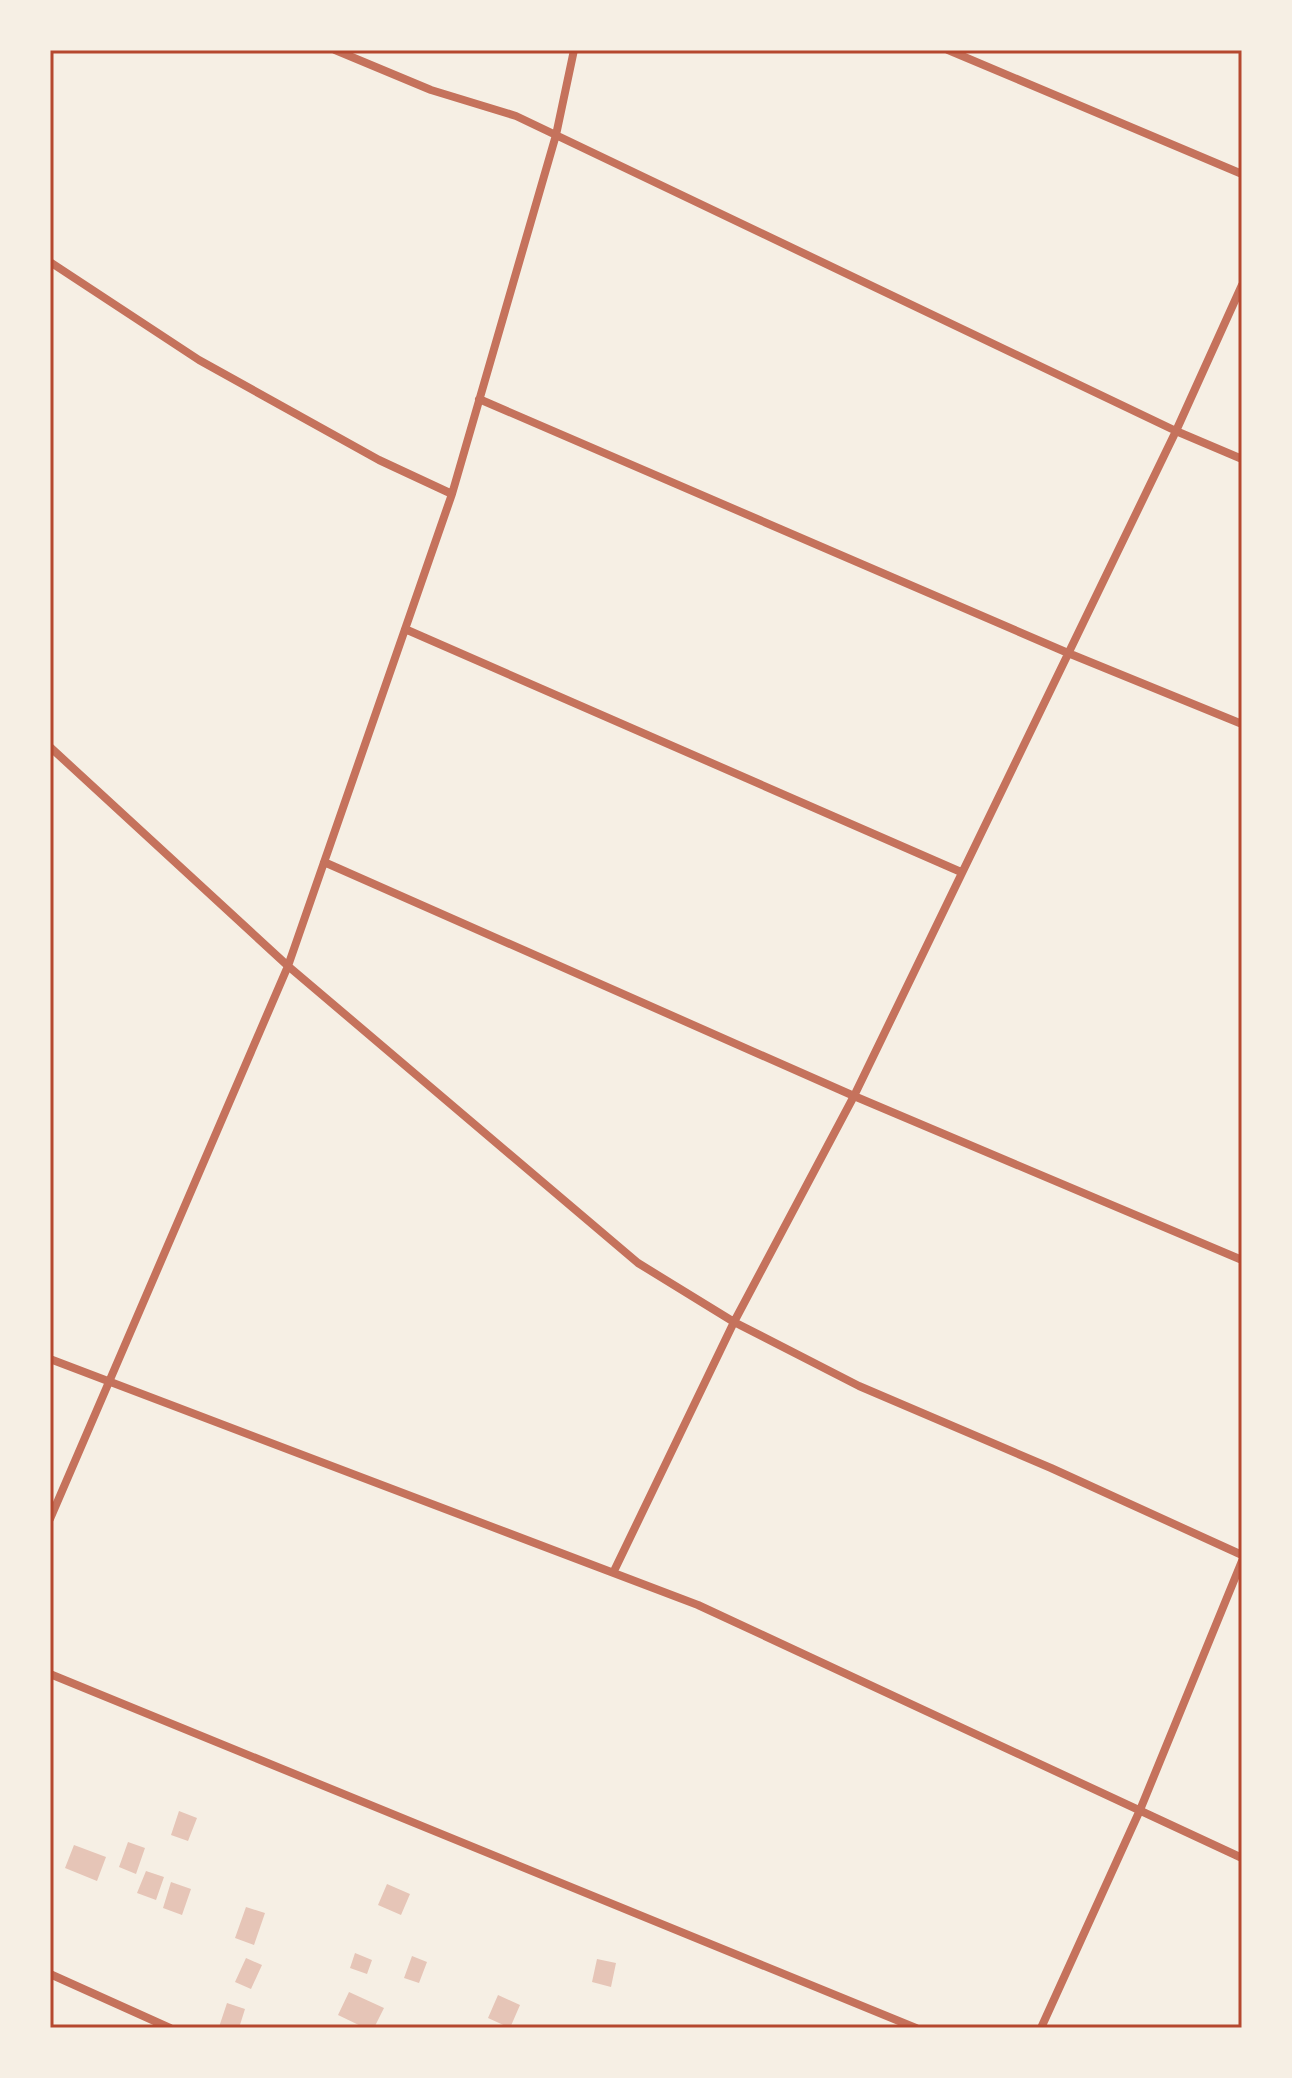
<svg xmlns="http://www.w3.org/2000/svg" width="1292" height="2078" font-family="'Varela Round',sans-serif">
	<rect width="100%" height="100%" fill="#f6efe4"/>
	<path fill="#e6c5b7" d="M 179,1811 L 197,1818 L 188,1841 L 171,1835 Z
		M 128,1842 L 145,1848 L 136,1874 L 119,1867 Z
		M 74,1845 L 106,1857 L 97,1881 L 65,1868 Z
		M 146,1871 L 164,1877 L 156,1900 L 137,1893 Z
		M 171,1882 L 191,1889 L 182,1915 L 163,1908 Z
		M 387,1884 L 410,1894 L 401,1915 L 378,1905 Z
		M 246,1907 L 265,1913 L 254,1945 L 235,1938 Z
		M 355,1953 L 372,1960 L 367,1974 L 350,1968 Z
		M 412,1956 L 427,1962 L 419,1983 L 404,1978 Z
		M 246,1958 L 262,1965 L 251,1989 L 235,1982 Z
		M 597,1959 L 616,1963 L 611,1987 L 592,1982 Z
		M 349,1992 L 384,2008 L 374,2028 L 365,2028 L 338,2015 Z
		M 498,1995 L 520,2005 L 510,2028 L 488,2018 Z
		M 227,2003 L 245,2009 L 239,2028 L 219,2027 Z"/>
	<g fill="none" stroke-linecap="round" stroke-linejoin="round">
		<path stroke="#c5725c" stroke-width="8" d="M 335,50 L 431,90 L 516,116 L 1176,431 L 1242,459
			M 948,50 L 1242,174
			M 50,262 L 199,360 L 379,460 L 452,494
			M 479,399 L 1068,653 L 1242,724
			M 405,629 L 961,872
			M 50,747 L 288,966 L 638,1263 L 734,1322 L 859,1386 L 1051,1468 L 1242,1555
			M 324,862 L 854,1096 L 1242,1260
			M 50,1359 L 698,1605 L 1242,1858
			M 50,1519 L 288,966 L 452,494 L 556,135 L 574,50
			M 614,1571 L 734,1322 L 854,1096 L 1176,431 L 1242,285
			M 50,1674 L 916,2028
			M 50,1974 L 170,2028
			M 1041,2028 L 1140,1810 L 1242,1561"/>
	</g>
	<rect width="1292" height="2078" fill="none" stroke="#f6efe4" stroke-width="104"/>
	<rect x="52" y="52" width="1188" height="1974" fill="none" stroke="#b5482f" stroke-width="3"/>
</svg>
